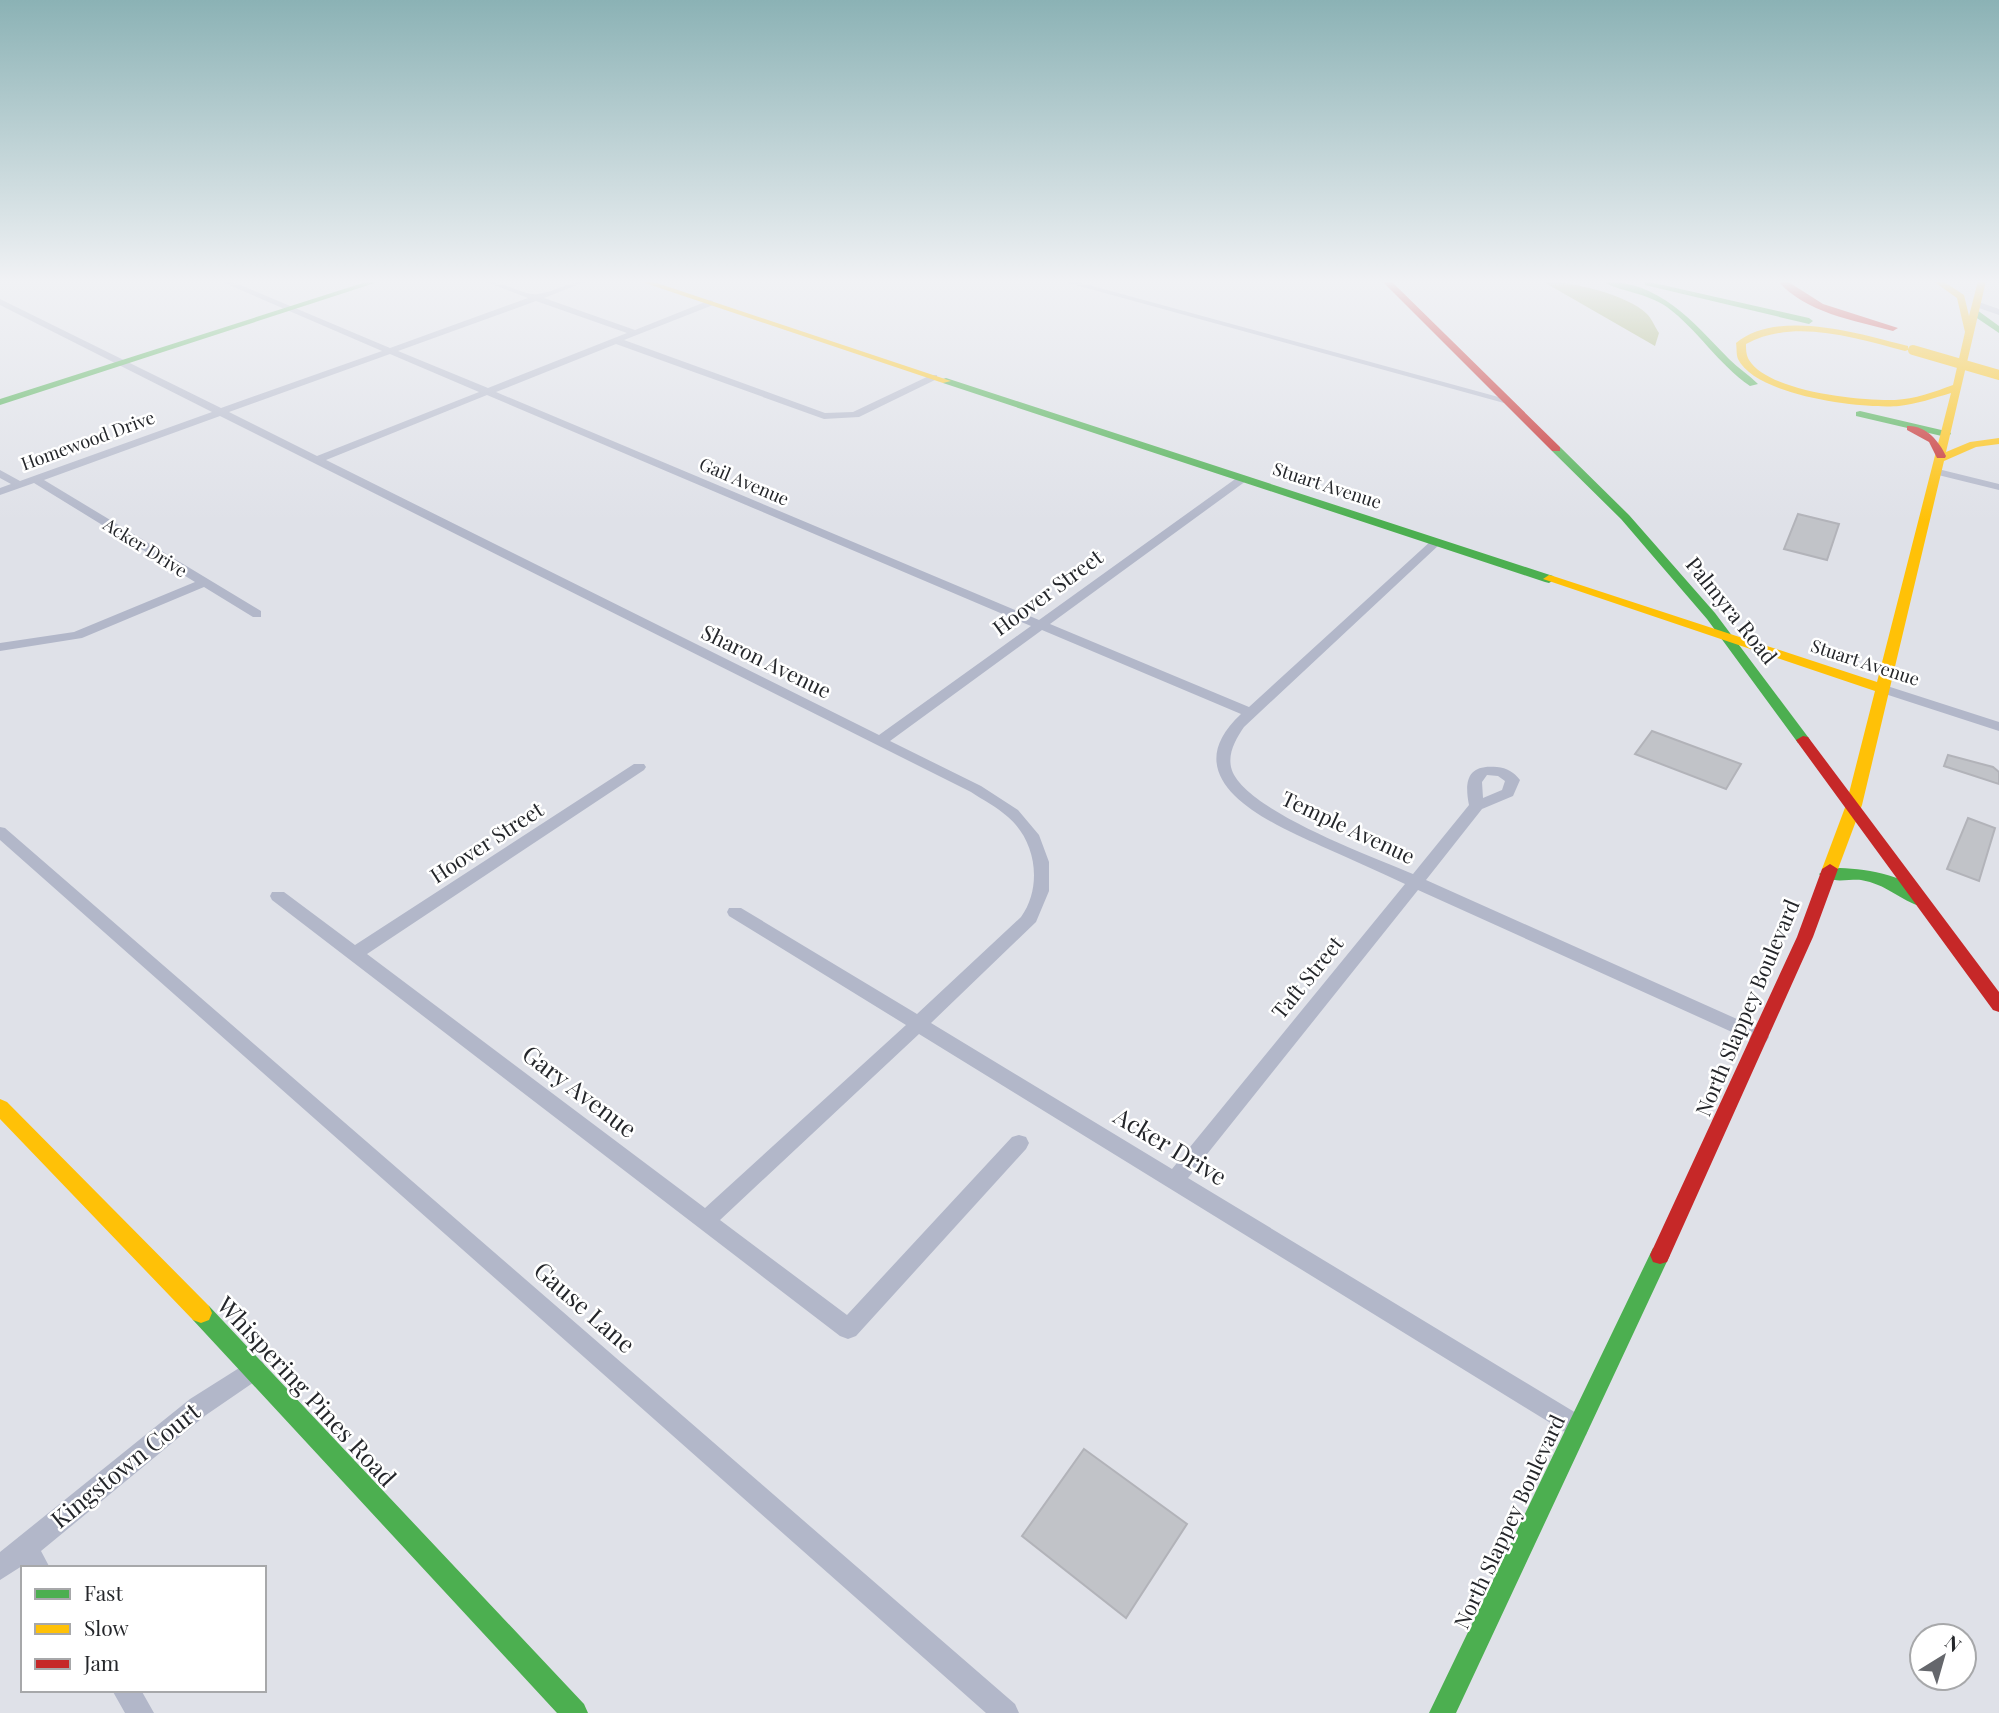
<svg xmlns="http://www.w3.org/2000/svg" width="1999" height="1713" font-family="'Playfair Display',serif">
	<rect width="100%" height="100%" fill="#dfe1e8"/>
	<path fill="#a0ae69" d="M 1542,281 C 1569,281 1627,294 1647,314 C 1652,319 1655,327 1659,333 L 1655,346 Z"/>
	<path fill="#c1c3c8" stroke="#b2b3b9" stroke-width="2" d="M 1798,514 L 1839,524 L 1827,560 L 1784,549 Z
		M 1652,731 L 1741,764 L 1726,789 L 1635,754 Z
		M 1948,755 L 1993,767 L 1999,772 L 1999,784 L 1944,766 Z
		M 1968,818 L 1995,828 L 1979,881 L 1947,869 Z
		M 1084,1449 L 1187,1524 L 1126,1618 L 1022,1536 Z"/>
	<g fill="none" stroke-linecap="round" stroke-linejoin="round">
		<path fill="#b2b7c9" fill-rule="evenodd" d="M 220,281 L 231,281 L 390,348 L 528,298 L 484,281 C 502,281 524,296 538,294 C 556,292 569,281 587,281 L 544,298 L 635,330 L 710,300 L 713,301 L 713,305 L 624,340 L 825,413 L 853,412 L 931,375 L 937,375 L 937,379 L 859,417 L 824,419 L 616,344 L 496,392 L 1039,620 L 1238,477 L 1246,477 L 1246,481 L 1050,624 L 1249,707 L 1432,540 L 1440,540 L 1440,544 L 1244,727 C 1236,739 1228,752 1231,767 C 1240,809 1374,857 1413,874 L 1469,805 C 1464,780 1468,764 1497,767 C 1507,768 1514,772 1520,780 L 1513,796 L 1482,809 L 1426,880 L 1766,1032 L 1769,1037 L 1766,1042 L 1760,1044 L 1754,1042 L 1418,890 L 1188,1178 L 1586,1419 L 1589,1427 L 1586,1435 L 1578,1438 L 1570,1435 L 919,1034 L 720,1220 L 847,1315 L 1012,1137 L 1019,1135 L 1026,1137 L 1029,1143 L 1026,1149 L 856,1336 L 848,1339 L 840,1336 L 272,900 L 270,896 L 272,892 L 284,892 L 355,945 L 634,764 L 644,764 L 646,767 L 644,770 L 367,954 L 705,1208 L 906,1025 L 729,916 L 727,912 L 729,908 L 741,908 L 917,1014 L 1021,917 C 1043,886 1036,841 1008,817 C 997,807 983,800 971,792 L 220,416 L 44,480 L 261,611 L 261,617 L 253,617 L 204,587 L 82,638 L 0,651 L 0,643 L 74,632 L 195,582 L 34,483 L 0,495 L 0,488 L 11,484 L 0,478 L 0,470 L 20,481 L 212,412 L 0,305 L 0,299 L 221,408 L 382,351 ZM 536,301 L 627,333 L 488,388 L 398,351 ZM 390,354 L 479,392 L 317,456 L 229,412 ZM 487,395 L 1031,626 L 879,735 L 326,460 ZM 1042,630 L 1241,714 C 1170,780 1270,823 1321,846 C 1349,858 1377,871 1405,884 L 1172,1169 L 931,1023 L 1036,922 L 1049,891 L 1049,862 L 1039,835 L 1018,810 L 981,786 L 890,741 ZM 1487,775 L 1498,776 L 1505,781 L 1502,790 L 1483,798 L 1482,782 Z
			M 1061,281 L 1074,281 L 1513,401 L 1504,403 Z
			M 1976,301 L 1999,309 L 1999,315 L 1973,306 L 1973,302 Z
			M 1938,469 L 1999,484 L 1999,490 L 1934,474 L 1934,470 Z
			M 1884,685 L 1999,722 L 1999,731 L 1879,692 L 1877,689 Z
			M 0,827 L 5,828 L 1015,1704 L 1019,1713 L 986,1713 L 0,840 Z
			M 255,1358 L 263,1362 L 266,1369 L 263,1376 L 206,1415 L 41,1551 L 50,1568 L 22,1566 L 0,1580 L 0,1552 L 190,1399 Z
			M 112,1690 L 141,1690 L 154,1713 L 125,1713 Z"/>
		<path fill="#4caf50" fill-rule="evenodd" d="M 369,281 L 381,281 L 0,405 L 0,399 Z
			M 1602,281 C 1660,281 1692,321 1729,359 C 1738,368 1749,375 1758,384 L 1750,386 C 1718,364 1698,330 1667,307 C 1645,292 1620,292 1602,281 Z
			M 1645,281 L 1809,318 L 1813,321 L 1809,324 L 1645,285 Z
			M 1971,310 L 1977,310 L 1999,326 L 1999,333 L 1971,314 Z
			M 946,378 L 1553,576 L 1555,579 L 1549,583 L 1545,582 L 943,383 L 943,379 Z
			M 1860,411 L 1950,432 L 1951,434 L 1946,437 L 1856,416 L 1856,412 Z
			M 1552,447 L 1560,447 L 1629,515 L 1715,613 L 1808,737 L 1810,740 L 1808,743 L 1798,743 L 1707,619 L 1621,519 L 1552,451 Z
			M 1840,868 C 1869,869 1912,876 1930,901 L 1922,907 C 1900,900 1886,884 1861,880 C 1849,879 1827,884 1819,874 L 1827,869 Z
			M 1660,1246 L 1667,1248 L 1670,1255 L 1456,1713 L 1429,1713 L 1653,1248 Z
			M 201,1303 L 209,1306 L 584,1704 L 588,1713 L 557,1713 L 193,1320 L 190,1313 L 193,1306 Z"/>
		<path fill="#ffc107" fill-rule="evenodd" d="M 639,281 L 651,281 L 951,381 L 943,383 Z
			M 1933,281 L 1943,281 L 1964,295 L 1969,316 L 1978,281 L 1986,281 L 1946,452 L 1970,442 L 1999,438 L 1999,444 L 1976,447 L 1944,461 L 1862,805 L 1838,869 L 1830,874 L 1822,869 L 1846,805 L 1875,691 L 1543,579 L 1549,575 L 1553,576 L 1877,682 L 1951,393 C 1934,398 1917,404 1899,406 C 1862,409 1756,396 1738,359 C 1736,354 1737,348 1736,343 C 1778,308 1861,334 1908,346 L 1908,350 L 1905,351 C 1855,338 1794,318 1746,344 C 1746,349 1746,355 1749,360 C 1769,392 1860,401 1895,400 C 1915,399 1934,392 1953,385 L 1965,332 L 1957,298 Z
			M 0,1099 L 7,1102 L 209,1306 L 212,1313 L 209,1320 L 201,1323 L 193,1320 L 0,1119 Z"/>
		<path fill="#c62828" fill-rule="evenodd" d="M 1382,281 L 1391,281 L 1560,447 L 1560,451 L 1552,451 Z
			M 1778,281 L 1787,281 L 1823,304 L 1898,328 L 1893,331 C 1853,320 1806,313 1778,281 Z
			M 1907,426 C 1926,425 1939,441 1946,456 L 1945,458 L 1937,458 L 1929,442 L 1907,430 Z
			M 1803,736 L 1808,737 L 1999,992 L 1999,1012 L 1993,1010 L 1798,743 L 1796,740 Z
			M 1830,864 L 1838,869 L 1813,937 L 1667,1262 L 1660,1264 L 1653,1262 L 1650,1255 L 1797,937 L 1822,869 Z"/>
		<path stroke="#ffc107" stroke-width="10" d="M 1913,350 L 1999,375"/>
	</g>
	<linearGradient id="sky" x2="0" y2="1"><stop stop-color="#8bb2b5"/><stop offset="0.54" stop-color="#f1f2f5"/><stop offset="1" stop-color="#f1f2f5" stop-opacity="0"/></linearGradient>
	<rect width="1999" height="521" fill="url(#sky)"/>
	<g text-anchor="middle" stroke-width="5" stroke-linejoin="round" paint-order="stroke">
		<g font-size="18" fill="#24262a" stroke="#fff">
			<text transform="translate(88 441) rotate(-20)" y="6">Homewood Drive</text>
			<text transform="translate(744 482) rotate(23)" y="6">Gail Avenue</text>
			<text transform="translate(1327 486) rotate(18)" y="6">Stuart Avenue</text>
			<text transform="translate(145 548) rotate(32)" y="6">Acker Drive</text>
			<text transform="translate(1865 663) rotate(18)" y="6">Stuart Avenue</text>
		</g>
		<g font-size="21" fill="#24262a" stroke="#fff">
			<text transform="translate(1048 593) rotate(-36)" y="7">Hoover Street</text>
			<text transform="translate(1731 611) rotate(51)" y="7">Palmyra Road</text>
			<text transform="translate(766 662) rotate(26)" y="7">Sharon Avenue</text>
			<text transform="translate(1348 828) rotate(25)" y="7">Temple Avenue</text>
			<text transform="translate(487 843) rotate(-33)" y="7">Hoover Street</text>
			<text transform="translate(1308 978) rotate(-51)" y="7">Taft Street</text>
			<text transform="translate(1748 1008) rotate(-67)" y="7">North Slappey Boulevard</text>
			<text transform="translate(1510 1522) rotate(-65)" y="7">North Slappey Boulevard</text>
		</g>
		<g font-size="24" fill="#24262a" stroke="#fff">
			<text transform="translate(579 1092) rotate(37)" y="8">Gary Avenue</text>
			<text transform="translate(1170 1147) rotate(31)" y="8">Acker Drive</text>
			<text transform="translate(584 1308) rotate(41)" y="8">Gause Lane</text>
			<text transform="translate(306 1392) rotate(47)" y="8">Whispering Pines Road</text>
			<text transform="translate(126 1466) rotate(-39)" y="8">Kingstown Court</text>
		</g>
	</g>
	<rect x="21" y="1566" width="245" height="126" fill="#ffffff" stroke="#a7a8aa" stroke-width="2"/>
	<rect x="35" y="1589" width="35" height="10" fill="#4caf50" stroke="#a7a8aa" stroke-width="2"/>
	<text x="84" y="1601" font-size="21" fill="#24262a">Fast</text>
	<rect x="35" y="1624" width="35" height="10" fill="#ffc107" stroke="#a7a8aa" stroke-width="2"/>
	<text x="84" y="1636" font-size="21" fill="#24262a">Slow</text>
	<rect x="35" y="1659" width="35" height="10" fill="#c62828" stroke="#a7a8aa" stroke-width="2"/>
	<text x="84" y="1671" font-size="21" fill="#24262a">Jam</text>
	<g transform="translate(1943 1657) rotate(37)"><circle r="33" fill="#ffffff" stroke="#a7a8aa" stroke-width="2"/>
	<path d="M0-5L12 26L0 18L-12 26Z" fill="#65676c"/>
	<text y="-10" font-size="19" font-weight="bold" text-anchor="middle" fill="#24262a">N</text>
	</g>
</svg>
